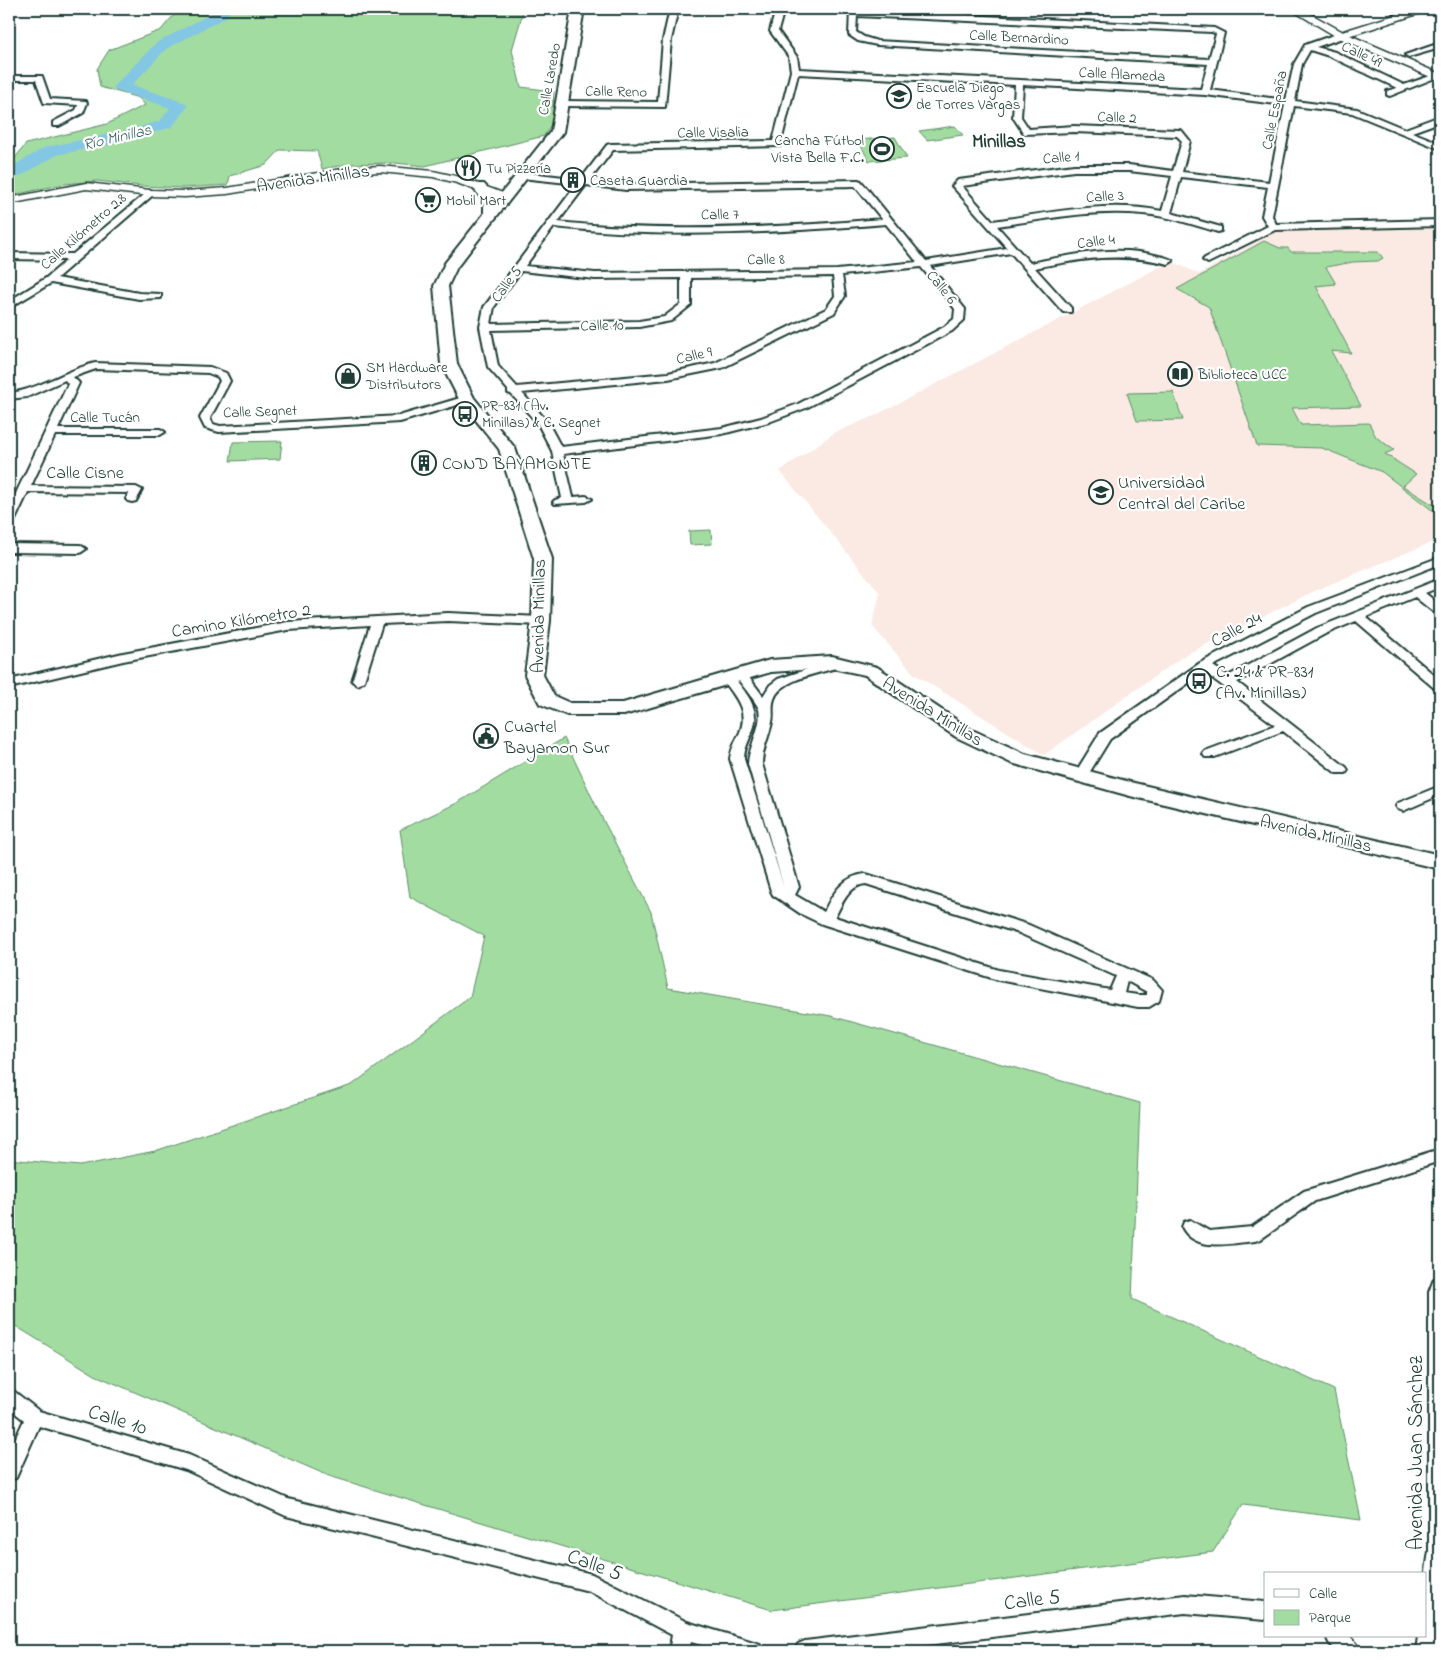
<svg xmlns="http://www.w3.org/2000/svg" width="1449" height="1660" font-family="'Indie Flower',sans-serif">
	<rect width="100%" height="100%" fill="#fff"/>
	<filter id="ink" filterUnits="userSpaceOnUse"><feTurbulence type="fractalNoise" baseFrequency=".02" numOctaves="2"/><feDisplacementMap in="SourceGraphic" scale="10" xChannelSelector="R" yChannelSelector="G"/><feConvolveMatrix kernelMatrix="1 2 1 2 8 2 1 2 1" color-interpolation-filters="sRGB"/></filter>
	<g filter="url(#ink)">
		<path fill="#fbeae4" d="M 1440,226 L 1440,539 L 1321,588 L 1185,655 L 1044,755 L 914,674 L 872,626 L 880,593 L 780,471 L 834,433 L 874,416 L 1171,261 L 1199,274 L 1278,230 Z"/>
		<path fill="#a2dca1" stroke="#608c6a" d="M 179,9 L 524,9 L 512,50 L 521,87 L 554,91 L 552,123 L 544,136 L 425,166 L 394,163 L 350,164 L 322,169 L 317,151 L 280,150 L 266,165 L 230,176 L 228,185 L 183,188 L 141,186 L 97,181 L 64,184 L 9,196 L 9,163 L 15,158 L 26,144 L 107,124 L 145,105 L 139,98 L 100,87 L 97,69 L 109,50 L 161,30 Z
			M 955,126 L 963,135 L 927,140 L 919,131 Z
			M 895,137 L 907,158 L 869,161 L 858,140 Z
			M 1264,241 L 1280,248 L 1288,248 L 1291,252 L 1378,252 L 1383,258 L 1378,261 L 1353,262 L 1326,267 L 1336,284 L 1316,286 L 1351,353 L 1331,351 L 1361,406 L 1292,408 L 1301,425 L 1369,423 L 1376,437 L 1394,450 L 1385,454 L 1416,474 L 1403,486 L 1440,509 L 1432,510 L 1382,472 L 1322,448 L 1257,446 L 1209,307 L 1177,289 Z
			M 1173,392 L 1183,420 L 1137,421 L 1127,393 Z
			M 282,441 L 280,459 L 230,461 L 233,442 Z
			M 711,530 L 712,544 L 690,545 L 689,531 Z
			M 564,738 L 598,810 L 651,912 L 668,988 L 831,1016 L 1140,1103 L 1132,1299 L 1334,1390 L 1361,1520 L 1243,1505 L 1213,1552 L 772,1610 L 329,1476 L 95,1375 L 9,1322 L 9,1159 L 80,1166 L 155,1151 L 352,1085 L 470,997 L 484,936 L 410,897 L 400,830 L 457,803 Z"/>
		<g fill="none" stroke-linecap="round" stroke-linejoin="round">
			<path fill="#83c7e4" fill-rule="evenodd" d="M 216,9 L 230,9 L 228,16 L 166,49 L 132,85 L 186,103 L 188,106 L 172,127 L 129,140 L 57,155 L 15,179 L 9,180 L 9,168 L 46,147 L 126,131 L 160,121 L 170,108 L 115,90 L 113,87 L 156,43 L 216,11 Z"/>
			<defs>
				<path id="minor" d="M 670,9 L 678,9 L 671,40 L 665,107 L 560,106 L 560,102 L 563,101 L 658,102 L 663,40 Z
					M 776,9 L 784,9 L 778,31 L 797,57 L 799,69 L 1201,89 L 1208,64 L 877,45 L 858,41 L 849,35 L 850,9 L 1214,28 L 1224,33 L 1210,90 L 1286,100 L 1294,64 L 1305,45 L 1351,29 L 1357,29 L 1357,33 L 1316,47 L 1335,52 L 1404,85 L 1436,74 L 1440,76 L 1390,96 L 1387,95 L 1387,91 L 1397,88 L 1329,56 L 1310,50 L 1302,64 L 1295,101 L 1357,109 L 1405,129 L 1440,116 L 1440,122 L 1412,132 L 1440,143 L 1440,149 L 1352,113 L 1294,106 L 1272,216 L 1276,224 L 1440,220 L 1440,226 L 1275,230 L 1208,263 L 1203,260 L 1205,258 L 1268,226 L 1262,216 L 1268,187 L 1181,177 L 1171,213 L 1221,227 L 1221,231 L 1218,232 C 1193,225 1169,216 1143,214 C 1094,209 1046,219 997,226 L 1030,263 C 1072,255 1116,244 1159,256 C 1164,257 1169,258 1173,261 L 1168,264 C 1120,252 1082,259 1035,268 L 1071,308 L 1071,312 L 1063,312 L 1011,253 L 930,266 L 965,309 L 964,320 L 952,331 L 806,408 L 769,422 L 722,434 L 563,454 L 573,497 L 586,496 L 592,499 L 586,502 L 555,504 L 553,502 L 555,500 L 562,498 L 552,451 L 538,424 L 511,394 L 508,393 L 508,390 L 488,367 L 480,327 L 484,307 L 577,184 L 521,178 L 517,175 L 521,172 L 581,179 L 607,145 L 610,144 L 773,141 L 791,71 L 789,57 L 770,31 ZM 857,16 L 1212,32 L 1216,34 L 1209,59 L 877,41 L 864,37 L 856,32 ZM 798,74 L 1015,85 L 1013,117 L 1024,134 L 1074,132 L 1177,136 L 1182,141 L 1173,171 L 1129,165 L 1074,165 L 958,180 L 952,186 L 954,188 L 1007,248 L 926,261 L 861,181 L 858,180 L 626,184 L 590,180 L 613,150 L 780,146 ZM 1023,85 L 1205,95 L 1285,105 L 1269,182 L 1182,172 L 1190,141 L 1182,131 L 1179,130 L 1074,126 L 1029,129 L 1021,117 ZM 1074,171 L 1129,171 L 1172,176 L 1162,211 C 1106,200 1049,213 993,221 L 962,186 ZM 586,185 L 626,190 L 855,186 L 882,219 C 777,228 663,233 558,222 ZM 886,224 L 917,262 L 837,270 L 595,273 L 525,266 L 554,227 C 664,239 777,233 886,224 ZM 921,267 L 955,309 L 954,319 L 944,327 L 798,404 L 761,418 L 722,428 L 561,447 L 547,421 L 522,393 L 668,379 L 722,368 L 834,313 L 845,296 L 842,275 ZM 521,271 L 595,279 L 681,278 L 681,304 L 664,317 L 639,321 L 491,324 L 494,307 ZM 833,276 L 835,296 L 826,309 L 715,363 L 668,373 L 517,387 L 498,366 L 491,330 L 639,327 L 671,321 L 691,305 L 691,278 Z
					M 1388,9 L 1398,9 L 1408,15 L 1401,17 Z
					M 1440,43 L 1440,48 L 1409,57 L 1405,55 Z
					M 9,76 L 42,76 L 50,99 L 86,101 L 87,103 L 83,113 L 59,126 L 53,126 L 53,122 L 76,110 L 78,105 L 44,103 L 36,80 L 9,80 Z
					M 150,190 L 153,191 L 153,195 L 57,278 L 139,293 L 161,294 L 161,298 L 139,299 L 51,283 L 9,308 L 9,301 L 46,278 L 67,260 L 9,259 L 9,253 L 73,254 Z
					M 95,363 L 210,367 L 226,373 L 230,381 L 210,418 L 213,424 L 220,426 L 399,416 L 467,396 L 472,399 L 471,401 L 400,422 L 219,432 L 205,428 L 200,418 L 220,381 L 218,377 L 208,373 L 96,369 L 73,377 L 79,383 L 58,429 L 160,429 L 165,432 L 160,435 L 55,435 L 31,486 L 136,487 L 142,490 L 136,501 L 132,502 L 128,501 L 126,499 L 129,493 L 28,492 L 15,520 L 9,523 L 9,508 L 68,384 L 65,380 L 27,397 L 9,399 L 9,393 C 38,390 66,370 95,363 Z
					M 9,544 L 80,545 L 86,549 L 80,553 L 9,552 Z
					M 1440,557 L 1440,564 L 1316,613 L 1213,666 L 1228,676 L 1317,628 L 1440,579 L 1440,587 L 1425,593 L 1440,605 L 1440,615 L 1436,614 L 1415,597 L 1366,617 L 1440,680 L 1440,687 L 1433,687 L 1356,621 L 1325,634 L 1237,682 L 1346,767 L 1348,770 L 1346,773 L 1336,773 L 1283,731 L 1215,757 L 1205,757 L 1203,754 L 1205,751 L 1275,725 L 1204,672 L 1110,739 L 1086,778 L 1076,778 L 1074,775 L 1100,733 L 1200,663 L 1308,607 Z
					M 448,613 L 541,617 L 547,621 L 541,625 L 448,621 L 382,624 L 364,681 L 358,685 L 352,681 L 370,625 L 288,630 L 123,661 L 9,688 L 9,680 L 123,653 L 288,622 Z
					M 838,659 L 842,660 L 844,663 L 842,666 C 823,673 781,678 774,699 C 771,707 774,714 772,722 C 769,737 762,749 762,764 L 799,887 L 795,895 L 824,912 C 833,893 843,876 866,874 L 1029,925 L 1153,980 L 1162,990 L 1159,1001 L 1149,1007 L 1138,1007 L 998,980 L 822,924 L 801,914 L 773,895 L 771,891 L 730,759 C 731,749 736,741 740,732 C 749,709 734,696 722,678 L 724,675 L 732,675 C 746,693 762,709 752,732 C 749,741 744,749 744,759 L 784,888 L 748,764 C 748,747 765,722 758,707 C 752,696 742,686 735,675 L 741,671 L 745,672 L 763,696 L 770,685 L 778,679 ZM 866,884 L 1019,933 L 1116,976 L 1110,990 L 999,970 L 835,917 C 842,904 849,885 866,884 ZM 1127,981 L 1147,992 L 1147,995 L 1138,995 L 1124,993 Z
					M 1440,786 L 1440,795 L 1403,811 L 1398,809 L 1396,806 L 1398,803 Z
					M 1440,1149 L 1440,1161 L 1315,1201 L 1261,1239 L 1255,1241 C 1232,1243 1195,1253 1182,1227 L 1184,1222 L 1190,1220 L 1209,1231 L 1252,1227 L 1304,1191 Z
					M 1440,1277 L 1440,1613 L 1436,1651 L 1416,1651 L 1418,1636 L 1425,1636 L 1425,1577 L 1429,1551 L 1429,1292 L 1434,1279 Z
					M 9,1390 L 15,1392 L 39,1411 L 189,1455 L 288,1499 L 592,1574 L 687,1622 L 760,1644 L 763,1651 L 722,1651 L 691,1642 L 689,1651 L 669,1651 L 672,1635 L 589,1591 L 286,1516 L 186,1470 L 39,1426 L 16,1478 L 9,1480 L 9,1452 L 24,1420 L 9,1408 Z
					M 1185,1595 L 1265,1602 L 1265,1620 L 1185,1613 L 880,1651 L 795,1651 L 798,1644 L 805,1641 Z
					M 1326,1636 L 1350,1636 L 1357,1644 L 1360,1651 L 1337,1651 L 1329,1643 Z"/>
				<path id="tertiary" d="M 1290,9 L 1302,9 L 1345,33 L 1440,74 L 1440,81 L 1337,37 Z
					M 1414,9 L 1428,9 L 1427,11 L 1358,33 L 1354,34 L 1349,31 L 1350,29 Z
					M 380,166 L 433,171 L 460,177 L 508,195 L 510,197 L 504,200 L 500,199 L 457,183 L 433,177 L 380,172 L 348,174 L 227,194 L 185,197 L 150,196 L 86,189 L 9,204 L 9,198 L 86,183 L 150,190 L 185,191 L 227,188 L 348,168 Z"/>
				<path id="secondary" d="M 572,9 L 584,9 L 563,132 L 457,267 L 448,286 L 457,364 L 474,398 L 515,448 L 552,559 L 550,621 L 543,675 L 554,696 L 570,703 L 623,703 L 770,660 L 832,656 L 877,667 L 970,729 L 1025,754 L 1130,782 L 1440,855 L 1440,869 L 1130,796 L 1011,763 L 956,737 L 865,675 L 832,668 L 771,672 L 624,715 L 567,715 L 540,704 L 525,675 L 532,621 L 534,559 L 499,449 L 459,399 L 441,364 L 434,286 L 445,263 L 484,214 L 484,201 L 472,187 L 474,184 L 484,184 L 497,199 L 551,131 Z"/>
			</defs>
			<use href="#minor" stroke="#1f3d34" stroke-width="4"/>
			<use href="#tertiary" stroke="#1f3d34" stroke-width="3"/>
			<use href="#secondary" stroke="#1f3d34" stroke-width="4"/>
			<use href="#minor" fill="#fff" fill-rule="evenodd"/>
			<use href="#tertiary" fill="#fff" fill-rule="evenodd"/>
			<use href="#secondary" fill="#fff" fill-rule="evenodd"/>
		</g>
	</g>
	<defs>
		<symbol id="school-ring" viewBox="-11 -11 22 22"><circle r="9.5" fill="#fff" stroke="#1f3d34" stroke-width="1.5"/><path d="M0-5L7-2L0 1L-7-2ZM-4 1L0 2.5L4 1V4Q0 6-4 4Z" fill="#1f3d34"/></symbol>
		<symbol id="stadium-ring" viewBox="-11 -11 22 22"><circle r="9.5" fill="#fff" stroke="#1f3d34" stroke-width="1.5"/><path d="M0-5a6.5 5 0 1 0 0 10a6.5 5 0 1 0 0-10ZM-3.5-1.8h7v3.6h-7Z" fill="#1f3d34"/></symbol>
		<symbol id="restaurant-ring" viewBox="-11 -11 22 22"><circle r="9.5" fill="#fff" stroke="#1f3d34" stroke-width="1.5"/><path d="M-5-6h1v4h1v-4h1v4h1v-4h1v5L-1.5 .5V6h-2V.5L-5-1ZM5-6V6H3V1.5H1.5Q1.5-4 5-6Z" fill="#1f3d34"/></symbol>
		<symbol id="building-ring" viewBox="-11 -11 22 22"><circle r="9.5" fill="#fff" stroke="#1f3d34" stroke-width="1.5"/><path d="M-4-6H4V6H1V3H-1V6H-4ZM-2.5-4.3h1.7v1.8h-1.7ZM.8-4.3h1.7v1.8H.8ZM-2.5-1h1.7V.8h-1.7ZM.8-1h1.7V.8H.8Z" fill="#1f3d34"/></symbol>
		<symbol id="supermarket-ring" viewBox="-11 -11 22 22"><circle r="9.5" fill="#fff" stroke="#1f3d34" stroke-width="1.5"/><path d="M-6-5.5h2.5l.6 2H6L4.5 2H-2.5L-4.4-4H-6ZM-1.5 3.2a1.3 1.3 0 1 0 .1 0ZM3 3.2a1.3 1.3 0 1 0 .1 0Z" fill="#1f3d34"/></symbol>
		<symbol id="library-ring" viewBox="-11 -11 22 22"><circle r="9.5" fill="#fff" stroke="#1f3d34" stroke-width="1.5"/><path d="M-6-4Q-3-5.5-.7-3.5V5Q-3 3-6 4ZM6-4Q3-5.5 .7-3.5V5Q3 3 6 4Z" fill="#1f3d34"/></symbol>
		<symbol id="shop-ring" viewBox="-11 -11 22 22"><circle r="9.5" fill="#fff" stroke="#1f3d34" stroke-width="1.5"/><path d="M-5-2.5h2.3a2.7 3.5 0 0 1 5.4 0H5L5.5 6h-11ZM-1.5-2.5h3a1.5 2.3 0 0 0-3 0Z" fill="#1f3d34"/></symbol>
		<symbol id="bus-ring" viewBox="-11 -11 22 22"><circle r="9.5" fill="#fff" stroke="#1f3d34" stroke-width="1.5"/><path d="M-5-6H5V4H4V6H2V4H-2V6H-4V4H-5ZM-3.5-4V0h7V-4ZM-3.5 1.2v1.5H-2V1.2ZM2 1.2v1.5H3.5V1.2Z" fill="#1f3d34"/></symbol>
		<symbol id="university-ring" viewBox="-11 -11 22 22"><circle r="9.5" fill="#fff" stroke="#1f3d34" stroke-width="1.5"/><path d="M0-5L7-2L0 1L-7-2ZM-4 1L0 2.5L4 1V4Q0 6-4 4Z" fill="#1f3d34"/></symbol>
		<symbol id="civic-ring" viewBox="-11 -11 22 22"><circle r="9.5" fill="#fff" stroke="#1f3d34" stroke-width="1.5"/><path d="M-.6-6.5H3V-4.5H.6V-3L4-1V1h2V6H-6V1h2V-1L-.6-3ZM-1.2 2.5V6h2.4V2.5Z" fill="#1f3d34"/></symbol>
	</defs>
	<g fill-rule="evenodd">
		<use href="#school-ring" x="885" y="82" width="28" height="28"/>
		<use href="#stadium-ring" x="868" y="135" width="28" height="28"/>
		<use href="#restaurant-ring" x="454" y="154" width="28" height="28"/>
		<use href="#building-ring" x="559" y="166" width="28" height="28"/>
		<use href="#supermarket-ring" x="414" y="186" width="28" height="28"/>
		<use href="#library-ring" x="1166" y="360" width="28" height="28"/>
		<use href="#shop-ring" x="334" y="362" width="28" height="28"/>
		<use href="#bus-ring" x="451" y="400" width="28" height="28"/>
		<use href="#building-ring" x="410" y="449" width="28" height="28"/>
		<use href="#university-ring" x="1087" y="478" width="28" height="28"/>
		<use href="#bus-ring" x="1185" y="667" width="28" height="28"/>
		<use href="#civic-ring" x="472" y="722" width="28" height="28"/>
	</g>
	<g text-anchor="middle" stroke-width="4.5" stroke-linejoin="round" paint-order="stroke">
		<g font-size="15" fill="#1f3d34" stroke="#fff">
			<text transform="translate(1019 37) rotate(3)" y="5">Calle Bernardino</text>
			<text transform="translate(1362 54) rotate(25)" y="5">Calle 49</text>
			<text transform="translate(1122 74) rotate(3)" y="5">Calle Alameda</text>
			<text transform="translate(549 79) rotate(-80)" y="5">Calle Laredo</text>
			<text transform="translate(616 91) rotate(1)" y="5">Calle Reno</text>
			<text transform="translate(1274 110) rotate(-79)" y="5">Calle España</text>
			<text transform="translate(1117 117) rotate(2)" y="5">Calle 2</text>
			<text transform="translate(713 132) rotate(-1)" y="5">Calle Visalia</text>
			<text transform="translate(1061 157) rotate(-5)" y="5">Calle 1</text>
			<text transform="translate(1105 196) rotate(-3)" y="5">Calle 3</text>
			<text transform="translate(720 214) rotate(-1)" y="5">Calle 7</text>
			<text transform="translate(83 231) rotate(-41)" y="5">Calle Kilómetro 2.8</text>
			<text transform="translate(1096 241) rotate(-7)" y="5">Calle 4</text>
			<text transform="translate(766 259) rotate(-1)" y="5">Calle 8</text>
			<text transform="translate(506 284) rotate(-54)" y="5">Calle 5</text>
			<text transform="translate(942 287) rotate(51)" y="5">Calle 6</text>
			<text transform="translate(602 325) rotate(-1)" y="5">Calle 10</text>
			<text transform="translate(694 355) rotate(-13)" y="5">Calle 9</text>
			<text transform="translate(260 411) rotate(-2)" y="5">Calle Segnet</text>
			<text x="105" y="422">Calle Tucán</text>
		</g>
		<g font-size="15" fill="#1f3d34" stroke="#fff" text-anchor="start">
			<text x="916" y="92">Escuela Diego<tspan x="916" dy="17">de Torres Vargas</tspan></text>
			<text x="864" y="145" text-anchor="end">Cancha Fútbol<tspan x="864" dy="17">Vista Bella F.C.</tspan></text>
			<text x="486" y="173">Tu Pizzería</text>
			<text x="590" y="185">Caseta Guardia</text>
			<text x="446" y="205">Mobil Mart</text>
			<text x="366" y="372">SM Hardware<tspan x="366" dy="17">Distributors</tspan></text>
			<text x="1198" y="379">Biblioteca UCC</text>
			<text x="482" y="410">PR-831 (Av.<tspan x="482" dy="17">Minillas) &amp; C. Segnet</tspan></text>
		</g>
		<g font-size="16" font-style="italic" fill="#386060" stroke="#fff">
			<text transform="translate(117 136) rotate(-13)" y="6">Río Minillas</text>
		</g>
		<g font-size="18" fill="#1f3d34" stroke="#fff">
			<text transform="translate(313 178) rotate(-8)" y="6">Avenida Minillas</text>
			<text x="85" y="478">Calle Cisne</text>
			<text transform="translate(538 616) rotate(-89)" y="6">Avenida Minillas</text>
			<text transform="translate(241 620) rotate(-9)" y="6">Camino Kilómetro 2</text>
			<text transform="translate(1236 629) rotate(-28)" y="6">Calle 24</text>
			<text transform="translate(933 711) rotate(32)" y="6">Avenida Minillas</text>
			<text transform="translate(1316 833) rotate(13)" y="6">Avenida Minillas</text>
		</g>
		<g font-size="18" fill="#1f3d34" stroke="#fff" text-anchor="start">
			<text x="442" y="469">COND BAYAMONTE</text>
			<text x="1118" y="488">Universidad<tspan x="1118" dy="21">Central del Caribe</tspan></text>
			<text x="1216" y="677">C. 24 &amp; PR-831<tspan x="1216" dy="21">(Av. Minillas)</tspan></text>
			<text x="504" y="732">Cuartel<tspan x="504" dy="21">Bayamon Sur</tspan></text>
		</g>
		<g font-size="19" font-weight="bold" fill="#1f3d34" stroke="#fff">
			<text x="999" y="147">Minillas</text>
		</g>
		<g font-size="21" fill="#1f3d34" stroke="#fff">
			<text transform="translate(118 1419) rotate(17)" y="7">Calle 10</text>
			<text transform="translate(1415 1453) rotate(-90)" y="7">Avenida Juan Sánchez</text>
			<text transform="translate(595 1564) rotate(20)" y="7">Calle 5</text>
			<text transform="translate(1032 1599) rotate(-7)" y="7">Calle 5</text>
		</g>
	</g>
	<rect width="1449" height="1660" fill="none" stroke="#fff" stroke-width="30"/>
	<rect x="15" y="15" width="1419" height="1630" fill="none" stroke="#1f3d34" stroke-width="2" filter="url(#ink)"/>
	<rect x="1264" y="1572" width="162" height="65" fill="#ffffff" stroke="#a5b1ae"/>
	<rect x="1274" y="1589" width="25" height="8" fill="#ffffff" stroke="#a5b1ae"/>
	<text x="1309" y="1598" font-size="15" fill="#1f3d34">Calle</text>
	<rect x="1274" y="1610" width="25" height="15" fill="#a2dca1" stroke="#a5b1ae"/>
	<text x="1309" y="1622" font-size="15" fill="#1f3d34">Parque</text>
</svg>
